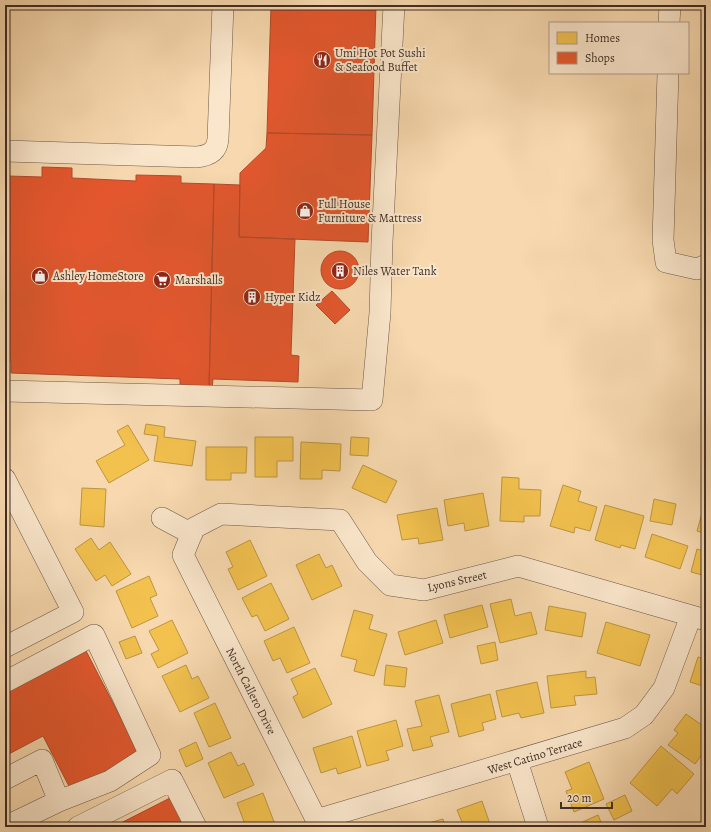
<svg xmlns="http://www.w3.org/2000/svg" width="711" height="832" font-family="Alegreya,serif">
	<rect width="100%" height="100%" fill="#f8d9af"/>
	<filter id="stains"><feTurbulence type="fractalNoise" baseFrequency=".005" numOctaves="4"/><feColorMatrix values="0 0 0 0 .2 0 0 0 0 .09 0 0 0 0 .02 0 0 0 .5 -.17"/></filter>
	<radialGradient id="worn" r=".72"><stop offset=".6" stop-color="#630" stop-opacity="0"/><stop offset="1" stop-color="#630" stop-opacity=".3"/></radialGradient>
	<path fill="#f2c14e" stroke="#bc9542" d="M 146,424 L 165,427 L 164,437 L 196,441 L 192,466 L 154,461 L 158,436 L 144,434 Z
		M 128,425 L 149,460 L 109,483 L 96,461 L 125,445 L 117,431 Z
		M 255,437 L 293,437 L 293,461 L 277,461 L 277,477 L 255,477 Z
		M 351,437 L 369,438 L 368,456 L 350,455 Z
		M 301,442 L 341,444 L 340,471 L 322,470 L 322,479 L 300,479 Z
		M 206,447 L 247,447 L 246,473 L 231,473 L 231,480 L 206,480 Z
		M 363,465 L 397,481 L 386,503 L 352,488 Z
		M 502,477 L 519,478 L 519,489 L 541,490 L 540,516 L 524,516 L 524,522 L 500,521 Z
		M 563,485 L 581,491 L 578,501 L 597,507 L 590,531 L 575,527 L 574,533 L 550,526 Z
		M 82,488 L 106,489 L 104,527 L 80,525 Z
		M 483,493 L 489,526 L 465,531 L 464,523 L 448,526 L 444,500 Z
		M 654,499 L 676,504 L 672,525 L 650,521 Z
		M 605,505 L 644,516 L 635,549 L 621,545 L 620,548 L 595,540 Z
		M 437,508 L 443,540 L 419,544 L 418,538 L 402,540 L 397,515 Z
		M 702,513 L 706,514 L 706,534 L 697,531 Z
		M 652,534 L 688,546 L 680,569 L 645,557 Z
		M 91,538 L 99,550 L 110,542 L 131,574 L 112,586 L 105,575 L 96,581 L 75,549 Z
		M 250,540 L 267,576 L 238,590 L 228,569 L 233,567 L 226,552 Z
		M 697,549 L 706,552 L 706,576 L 691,572 Z
		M 319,554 L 326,568 L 332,565 L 342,586 L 312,600 L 296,565 Z
		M 149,576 L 157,595 L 150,598 L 158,616 L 132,628 L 116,591 Z
		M 271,583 L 289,619 L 265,631 L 257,615 L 252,617 L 242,598 Z
		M 511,599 L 515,616 L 531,612 L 537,634 L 500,643 L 490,604 Z
		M 482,605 L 488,627 L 450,638 L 444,615 Z
		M 549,606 L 586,613 L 582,637 L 545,630 Z
		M 354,610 L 373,615 L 369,629 L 387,634 L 374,676 L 354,671 L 357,660 L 341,656 Z
		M 172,620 L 188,653 L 158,668 L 151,654 L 159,650 L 149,631 Z
		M 436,620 L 443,643 L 405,655 L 398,632 Z
		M 606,622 L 650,635 L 640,666 L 597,653 Z
		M 294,627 L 310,663 L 287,673 L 280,658 L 273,661 L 264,641 Z
		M 135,636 L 142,653 L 126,659 L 119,642 Z
		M 495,642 L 498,660 L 481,664 L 477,646 Z
		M 698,657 L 706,659 L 706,687 L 690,682 Z
		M 186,665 L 192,679 L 198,676 L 209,698 L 180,712 L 162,676 Z
		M 386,665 L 407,668 L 405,687 L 384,685 Z
		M 315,668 L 332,704 L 303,718 L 293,697 L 298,694 L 291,679 Z
		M 586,671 L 586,678 L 595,677 L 597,694 L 574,696 L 576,705 L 551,708 L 547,676 Z
		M 537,682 L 544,713 L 521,718 L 519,713 L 502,717 L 496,691 Z
		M 490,694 L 496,719 L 482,723 L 484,730 L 459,737 L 451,704 Z
		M 439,695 L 449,732 L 430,737 L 433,746 L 413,751 L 407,729 L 422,726 L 415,701 Z
		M 215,703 L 231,738 L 209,747 L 194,713 Z
		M 686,714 L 706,728 L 706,749 L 695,764 L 668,745 L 678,733 L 674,730 Z
		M 396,720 L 403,746 L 386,751 L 389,760 L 367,766 L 357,731 Z
		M 352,736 L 361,767 L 338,774 L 336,768 L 321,773 L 313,748 Z
		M 196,742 L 203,759 L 186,767 L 179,750 Z
		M 661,746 L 694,774 L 677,794 L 672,789 L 657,806 L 630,783 Z
		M 231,752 L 238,766 L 244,763 L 254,785 L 224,798 L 208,763 Z
		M 589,762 L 604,799 L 574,812 L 566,791 L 572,789 L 565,772 Z
		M 263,793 L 276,827 L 246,827 L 237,803 Z
		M 625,795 L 632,811 L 614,820 L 606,804 Z
		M 482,801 L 491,827 L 464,827 L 457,810 Z
		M 598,815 L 603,827 L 577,827 L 576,825 Z
		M 443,819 L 445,827 L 414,827 Z"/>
	<path fill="#e4572e" stroke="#b24a2c" d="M 271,5 L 376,5 L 372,135 L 267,133 Z
		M 267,133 L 372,135 L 368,242 L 239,237 L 240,173 L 266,148 Z
		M 42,167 L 72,168 L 72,178 L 136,181 L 136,175 L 181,176 L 181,183 L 214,184 L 209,389 L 180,388 L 180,379 L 11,373 L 11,361 L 5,360 L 5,177 L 8,177 L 8,176 L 42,177 Z
		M 214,184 L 240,185 L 239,237 L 295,239 L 291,355 L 299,356 L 298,382 L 213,379 L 212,390 L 209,389 Z
		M321 270a19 19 0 1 1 38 0a19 19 0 1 1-38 0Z
		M 332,291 L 350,310 L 335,324 L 316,305 Z
		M 85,649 L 141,757 L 72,792 L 43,736 L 5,756 L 5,690 Z
		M 170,798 L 185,827 L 113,827 Z"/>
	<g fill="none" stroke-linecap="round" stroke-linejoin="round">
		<defs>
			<path id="minor" d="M 669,23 L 670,5
				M 668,73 L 663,240 L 666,262 L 697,269 L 706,265
				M 5,151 L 196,157 C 208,156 217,152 218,139 L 223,5
				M 5,391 L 372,400 L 380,313 L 382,242 L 394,5
				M 5,479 L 73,612 L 5,647
				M 162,518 L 192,534
				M 5,682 L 94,635 L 150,755 L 110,781 L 59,801 L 5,827
				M 517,761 L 538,827
				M 5,779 L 42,760 L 59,801
				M 316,820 L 625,728 L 644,715 L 664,688 L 691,616
				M 78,827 L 172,780 L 196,827
				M 320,827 L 183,555 L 194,528 L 221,514 L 340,520 L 367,562 L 390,585 L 424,590 L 518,566 L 706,620"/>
		</defs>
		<use href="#minor" stroke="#6d5848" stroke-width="22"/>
		<use href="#minor" stroke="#fae6cb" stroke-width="21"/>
	</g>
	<defs>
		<symbol id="restaurant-disc" viewBox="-11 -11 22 22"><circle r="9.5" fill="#8f2418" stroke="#fae6cb"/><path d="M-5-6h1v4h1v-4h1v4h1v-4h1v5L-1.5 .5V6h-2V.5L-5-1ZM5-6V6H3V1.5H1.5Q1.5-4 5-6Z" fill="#fff"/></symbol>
		<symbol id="shop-disc" viewBox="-11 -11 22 22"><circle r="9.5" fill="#8f2418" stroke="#fae6cb"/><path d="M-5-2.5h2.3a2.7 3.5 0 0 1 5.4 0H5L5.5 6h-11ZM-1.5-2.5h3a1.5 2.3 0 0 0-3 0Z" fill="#fff"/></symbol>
		<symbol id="building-disc" viewBox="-11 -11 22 22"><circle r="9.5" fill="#8f2418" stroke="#fae6cb"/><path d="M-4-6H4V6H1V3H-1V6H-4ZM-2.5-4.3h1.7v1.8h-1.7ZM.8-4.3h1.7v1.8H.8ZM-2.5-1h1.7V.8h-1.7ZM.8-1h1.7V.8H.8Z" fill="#fff"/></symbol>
		<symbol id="supermarket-disc" viewBox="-11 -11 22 22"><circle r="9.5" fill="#8f2418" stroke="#fae6cb"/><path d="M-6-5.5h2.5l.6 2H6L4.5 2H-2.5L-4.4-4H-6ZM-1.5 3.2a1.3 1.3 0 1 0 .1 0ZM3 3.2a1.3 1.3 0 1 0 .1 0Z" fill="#fff"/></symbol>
	</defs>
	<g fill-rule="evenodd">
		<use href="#restaurant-disc" x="312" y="50" width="20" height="20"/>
		<use href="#shop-disc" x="295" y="201" width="20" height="20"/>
		<use href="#building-disc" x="330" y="261" width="20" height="20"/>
		<use href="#shop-disc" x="30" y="266" width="20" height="20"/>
		<use href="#supermarket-disc" x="152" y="270" width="20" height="20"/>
		<use href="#building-disc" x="242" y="287" width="20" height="20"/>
	</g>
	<g text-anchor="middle" stroke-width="4" stroke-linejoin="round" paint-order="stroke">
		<g font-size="12" fill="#3f2d26" stroke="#fae6cb" text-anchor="start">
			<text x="335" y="57">Umi Hot Pot Sushi<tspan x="335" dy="14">&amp; Seafood Buffet</tspan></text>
			<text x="318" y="208">Full House<tspan x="318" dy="14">Furniture &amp; Mattress</tspan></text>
			<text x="353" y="275">Niles Water Tank</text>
			<text x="53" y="280">Ashley HomeStore</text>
			<text x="175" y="284">Marshalls</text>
			<text x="265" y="301">Hyper Kidz</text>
		</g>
		<g font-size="12" fill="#3f2d26" stroke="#fae6cb">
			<text transform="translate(457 581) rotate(-13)" y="4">Lyons Street</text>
			<text transform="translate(251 691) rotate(63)" y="4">North Callero Drive</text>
			<text transform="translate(535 756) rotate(-17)" y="4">West Catino Terrace</text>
		</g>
	</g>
	<rect width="711" height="832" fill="none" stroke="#f8d9af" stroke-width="20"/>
	<rect x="6" y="6" width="699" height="820" fill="none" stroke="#3f2d26" stroke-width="2"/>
	<rect x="10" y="10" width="691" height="812" fill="none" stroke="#3f2d26"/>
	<rect x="549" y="22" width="140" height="52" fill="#fae6cb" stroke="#af9c89"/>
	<rect x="557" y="32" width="20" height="12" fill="#f2c14e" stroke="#af9c89"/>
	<text x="585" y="42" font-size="12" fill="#3f2d26">Homes</text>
	<rect x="557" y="52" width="20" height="12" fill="#e4572e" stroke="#af9c89"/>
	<text x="585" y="62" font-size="12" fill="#3f2d26">Shops</text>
	<path d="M561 802v6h51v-6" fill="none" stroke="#3f2d26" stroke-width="2"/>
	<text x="567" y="802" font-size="12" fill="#3f2d26" stroke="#fae6cb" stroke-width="3" paint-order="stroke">20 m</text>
	<rect width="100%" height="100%" filter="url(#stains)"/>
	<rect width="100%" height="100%" fill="url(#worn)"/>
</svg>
